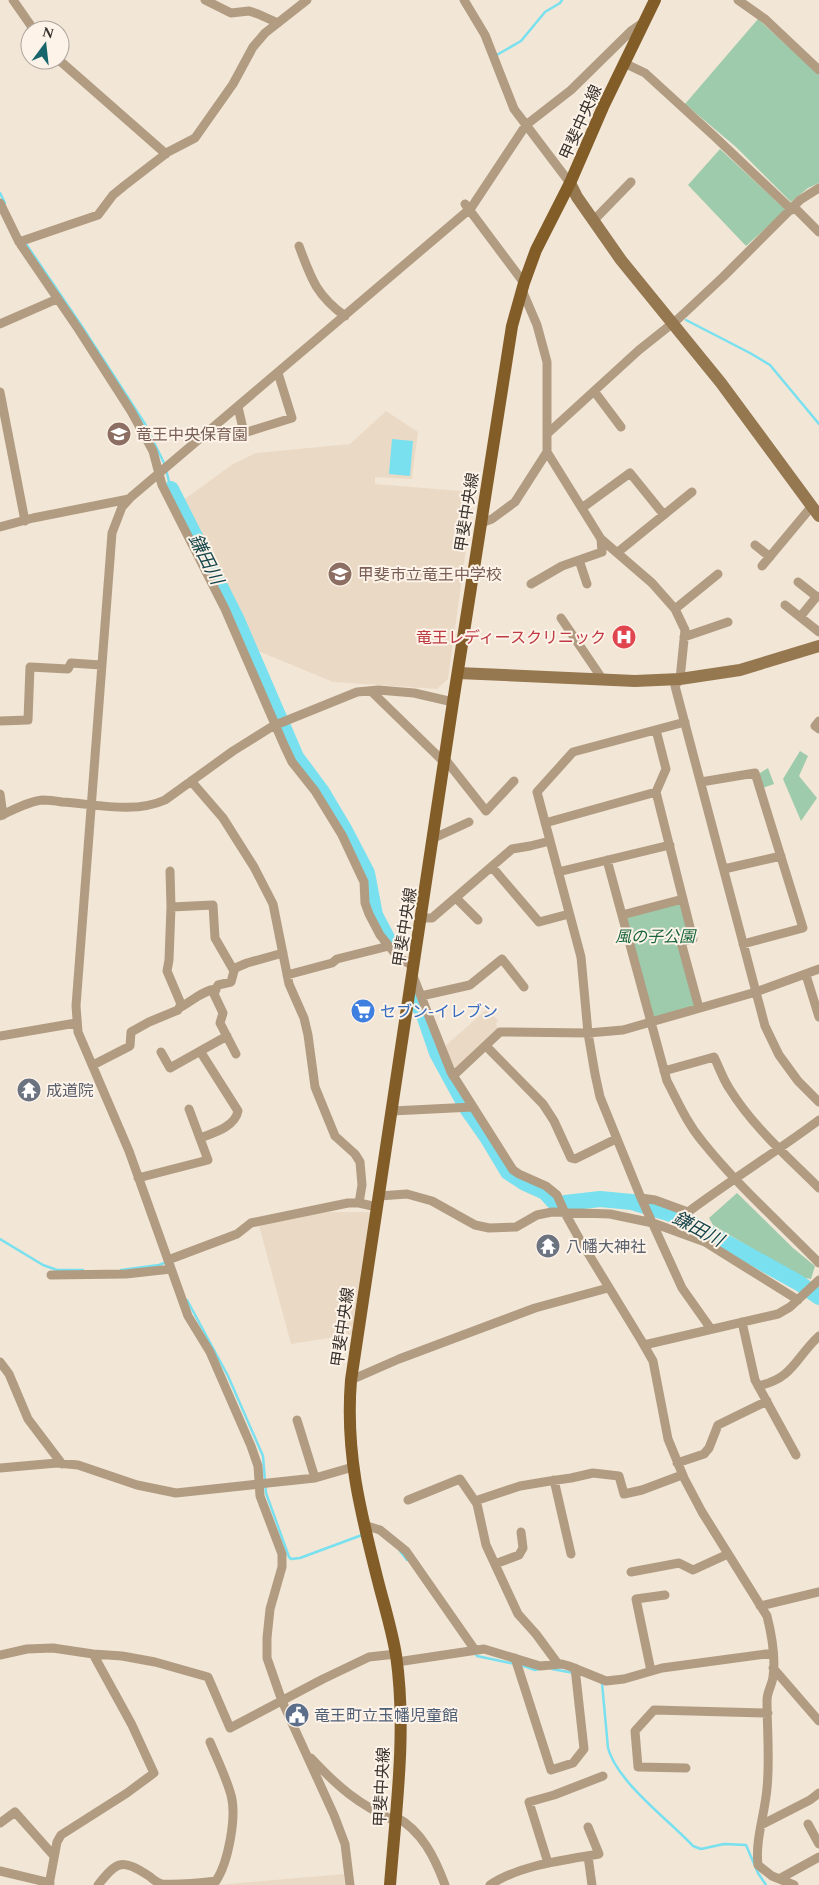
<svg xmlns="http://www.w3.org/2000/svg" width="819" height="1885" font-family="Spectral,'Noto Sans JP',serif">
	<rect width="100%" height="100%" fill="#f2e6d7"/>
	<path fill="#eadac5" d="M 386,411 L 418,432 L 412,479 L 375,477 L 375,484 L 474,492 L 448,679 L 437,689 L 333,682 L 251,648 L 182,501 L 233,464 L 256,453 L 350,444 Z
		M 486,1010 L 498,1020 L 496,1024 L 500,1032 L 453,1076 L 444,1047 Z
		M 323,1212 L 371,1212 L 354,1334 L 291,1344 L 258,1222 Z
		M 344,1874 L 345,1885 L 215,1885 Z"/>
	<path fill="#9ecbab" d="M 758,19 L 819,75 L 819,183 L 808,188 L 791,202 L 736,147 L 685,104 Z
		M 720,149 L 786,210 L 746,246 L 688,185 Z
		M 800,751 L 808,756 L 799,776 L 817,798 L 801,821 L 783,779 Z
		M 768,768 L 774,784 L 760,789 L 757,775 Z
		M 680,900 L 689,936 L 680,941 L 696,1007 L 651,1020 L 624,919 Z
		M 737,1193 L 793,1248 L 815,1266 L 811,1279 L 799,1277 L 713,1225 L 709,1218 Z"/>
	<path fill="#78e0ee" d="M 392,439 L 413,441 L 410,476 L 389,474 Z"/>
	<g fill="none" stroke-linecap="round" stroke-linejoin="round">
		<path stroke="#78e0ee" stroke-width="2.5" d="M 495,56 L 521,41 L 545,12 L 560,3 L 562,0
			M 0,193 L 5,203
			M 24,241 L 81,325 L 145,424 L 165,465
			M 686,320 L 750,353 L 770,365 L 819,424
			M 166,470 L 171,489
			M 0,1239 L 43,1265 L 57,1270 L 83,1270
			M 121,1270 L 159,1265 L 167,1262
			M 187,1300 L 228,1376 L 263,1456 L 266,1493 L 289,1557 L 291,1559 L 300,1558 L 362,1535
			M 400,1551 L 407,1560
			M 474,1652 L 477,1656 L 515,1664
			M 521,1665 L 535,1670 L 539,1669
			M 552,1669 L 574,1673
			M 602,1683 L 608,1748 C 617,1782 669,1820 693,1846 L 701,1849 L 724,1844 L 746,1845 L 758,1873 L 766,1885"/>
		<path stroke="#78e0ee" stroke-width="16" d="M 171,489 L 236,618 L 296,757 L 322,792 L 344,829 L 367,873 L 375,915 L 387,938
			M 415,998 L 425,1018 L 437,1053 L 468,1110 L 487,1137 L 508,1172 L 525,1183 L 545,1192 L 554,1202
			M 565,1203 L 600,1199 L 632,1202 L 678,1216 L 799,1283 L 819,1297"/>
		<path stroke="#b19c82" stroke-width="9" d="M 13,0 L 34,30
			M 205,0 L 231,13 L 249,11 L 258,14 L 278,23
			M 464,0 L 485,35 L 514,109 L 570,183
			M 738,0 L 765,19 L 819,70
			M 59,60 L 166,154
			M 624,63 L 645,73 L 714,136 L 792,210
			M 0,203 L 19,242 L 79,330 L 131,411 L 153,451 L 162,485 L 225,609 L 284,745 L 292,762 L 315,791 L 342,835 L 364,882 L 365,903 L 369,914 L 380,935 L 397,956 L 414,967
			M 465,204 L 524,283
			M 794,207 L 819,232
			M 593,221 L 631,182
			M 19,242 L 98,215 L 113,195 L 124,186 L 168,152 L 195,138 L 233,84 L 253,47 L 265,33 L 307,0
			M 299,246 C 311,278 316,295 345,316
			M 522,290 L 537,325 L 547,362 L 547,452 L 601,539 L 652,583 L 675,609 L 685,630 L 680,679 L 675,686 L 765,1026 L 779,1055 L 798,1081 L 819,1102
			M 0,324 L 57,299
			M 594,391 L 621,427
			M 0,392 L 25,521
			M 238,407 L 244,433 L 292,418 L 278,373
			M 547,434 L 639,350 L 678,319 L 723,277 L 800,200 L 819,188
			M 582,508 L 630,473 L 664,515
			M 481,523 L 492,519 L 515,502 L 547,452
			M 0,527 L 33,518 L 129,499
			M 755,545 L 770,557
			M 618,552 L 692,492
			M 579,560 L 587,584
			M 762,566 L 812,506
			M 798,582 L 817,597
			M 531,584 L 562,566 L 602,552 L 601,539
			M 785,605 L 819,632
			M 675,609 L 718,574
			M 800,617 L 817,596 L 819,597
			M 561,618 L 603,680
			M 684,637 L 728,622
			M 371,691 L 445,763
			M 0,721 L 28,720 L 30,667 L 68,669 L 71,663 L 101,665
			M 819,721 L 815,726 L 819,729
			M 685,722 L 573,752 L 537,792 L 581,957 L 588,1033 L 595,1074 L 600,1097 L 641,1198 L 682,1288 L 711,1329
			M 656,730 L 666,769 L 656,792 L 693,939 L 681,942 L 699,1008
			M 445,759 L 486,811 L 514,781
			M 191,781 L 223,818 L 254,867 L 273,904 L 289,984 L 304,1018 L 308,1035 L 315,1087 L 335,1136 L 355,1154 L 360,1162 L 362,1185 L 359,1203
			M 701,782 L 755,773 L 803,928 L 743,944
			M 0,794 L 3,815
			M 0,816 C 13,810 29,801 43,800 C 49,800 56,801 62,802 C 95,804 134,814 165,800 L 233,751 L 273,726 L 357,692 L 378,690 L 414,693 L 453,702
			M 545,823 L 656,792
			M 434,838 L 469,822
			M 607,860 L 667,1081 C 678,1102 687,1123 702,1141 C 737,1185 780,1223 819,1263
			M 492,867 L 539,922 L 569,914
			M 724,869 L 781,856
			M 558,872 L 670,845
			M 456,898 L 478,920
			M 171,907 L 213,905 L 215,938 L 234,971 L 231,982 L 218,985 L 214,994 L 223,1013 L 220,1023 L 236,1054
			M 622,915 L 683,899
			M 422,918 L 432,918 L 512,849 L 530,846 L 550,841
			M 233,969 L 247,963 L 283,953
			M 287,975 L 332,963 L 337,959 L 389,946
			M 806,975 L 819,1017
			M 413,976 L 451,1072 L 513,1170 L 519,1174 L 546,1186 L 557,1195 L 565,1213 L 580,1240 L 641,1340 L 653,1361 L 668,1439 L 684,1478 L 702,1512 L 767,1616 C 772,1636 776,1657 773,1677 C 772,1685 767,1692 767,1700 C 767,1729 770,1759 767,1788 C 765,1814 755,1839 758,1865 L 772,1876 L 794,1885
			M 421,996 L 470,985 L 502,959 L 524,987
			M 179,1008 C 191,1002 203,990 216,989
			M 0,1036 L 76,1023
			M 486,1046 L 543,1104 L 554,1121 L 571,1158 L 575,1159 L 616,1139
			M 200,1051 L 238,1111 C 235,1127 213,1133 200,1138
			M 161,1052 L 170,1068 L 227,1036
			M 93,1065 L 130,1046 L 131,1032 L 149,1022 L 178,1010 L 181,1004 L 167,971 L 169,960 L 171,907 L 170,871
			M 664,1071 L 714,1057 C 719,1067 723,1079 729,1088 C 753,1127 787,1156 819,1188
			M 453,1076 L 500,1032 L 588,1033 L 623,1030 L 756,992 L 819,969
			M 392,1111 L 473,1107
			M 138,1178 L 208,1160 L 189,1109
			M 379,1196 L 407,1194 L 432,1201 L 475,1225 L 489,1228 L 516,1227 L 537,1215 L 552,1212 L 610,1214 L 653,1223 L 705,1242 L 798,1300
			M 641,1198 L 655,1200 L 688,1212 C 731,1180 776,1152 819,1120
			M 168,1260 L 237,1234 L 251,1223 L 348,1203 L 359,1203 L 377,1207
			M 51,1275 L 126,1274 L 171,1269
			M 742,1322 L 755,1380 L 796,1455
			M 644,1345 L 778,1314 L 790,1307 L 819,1280
			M 0,1362 L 9,1374 L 28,1419 L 62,1464
			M 351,1380 L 399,1359 L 535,1308 L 608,1288
			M 758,1386 C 794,1378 795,1358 819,1336
			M 297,1420 L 315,1478
			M 677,1463 L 704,1454 L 709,1448 L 718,1425 L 767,1401
			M 0,1468 L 57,1463 L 78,1465 L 137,1485 L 176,1493 L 315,1478 L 353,1467
			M 554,1480 L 571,1554
			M 408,1500 L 460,1479 L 477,1504 L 486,1545 L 518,1614 L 536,1634 L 558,1664
			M 475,1501 L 520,1486 L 550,1481 L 571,1478 L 593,1473 L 619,1476 L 624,1494 L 642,1490 L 682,1475
			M 364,1525 L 380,1530 L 406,1551 L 475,1650
			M 495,1564 L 519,1555 L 523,1548 L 521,1532
			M 631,1572 L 679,1563 L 693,1570 L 728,1554
			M 760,1606 L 819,1592
			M 0,1655 L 27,1649 L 53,1648 L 93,1654 L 122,1656 L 155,1662 L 208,1677 L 230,1728 L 323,1679 L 369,1657 L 396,1654
			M 515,1658 L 551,1770 L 573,1763 L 584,1749 L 575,1668
			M 397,1662 L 484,1649 L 540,1666 L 562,1664 L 569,1666 L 606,1681 L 624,1679 L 662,1668 L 773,1653
			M 773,1668 L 819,1721
			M 651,1671 L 636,1599 L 665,1595
			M 311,1758 C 339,1788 358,1804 395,1821
			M 686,1768 L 638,1767 L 635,1731 L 654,1710 L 768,1713
			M 396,1817 C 422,1831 435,1858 445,1885
			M 0,1823 L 15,1812 L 54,1856
			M 808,1824 L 819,1844
			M 761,1825 L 810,1800 L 819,1793
			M 588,1856 L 592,1885
			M 548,1863 L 529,1802 L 554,1795 L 603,1776
			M 0,1871 L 50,1883
			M 779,1879 L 819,1857
			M 49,1885 L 57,1842 L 61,1835 L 127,1793 L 154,1773 L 132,1725 L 93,1654
			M 98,1885 C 118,1860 122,1859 149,1876 C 153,1879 157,1883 162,1884 C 179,1885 199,1883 216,1881 C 228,1863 237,1817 231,1795 C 226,1777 217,1759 210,1742
			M 350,1885 L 345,1844 L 334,1815 L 282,1701 L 267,1658 L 267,1638 L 270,1609 L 282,1567 L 282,1554 L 260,1496 L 258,1466 L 251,1446 L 210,1352 L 188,1316 L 129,1151 L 78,1032 L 76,1006 L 112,533 L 122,507 L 131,497 L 471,208 L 526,125 L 571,90 L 631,31 L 644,22
			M 490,1885 C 520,1865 564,1860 599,1854 L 588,1827"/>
		<path stroke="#967850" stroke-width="12" d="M 570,183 L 577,197 L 621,260 L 721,383 L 819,516
			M 458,673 L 635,681 L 680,679 L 740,670 L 819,646"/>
		<path stroke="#825d28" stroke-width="12" d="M 390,1885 C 396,1809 407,1730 396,1655 C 392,1631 385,1608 379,1585 C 361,1514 345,1454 351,1380 L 453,702 L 512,326 L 524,283 L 536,250 L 570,183 L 603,107 L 655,0"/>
	</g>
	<defs>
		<symbol id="school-disc" viewBox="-11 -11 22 22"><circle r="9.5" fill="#8d6e63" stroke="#fdf3e8"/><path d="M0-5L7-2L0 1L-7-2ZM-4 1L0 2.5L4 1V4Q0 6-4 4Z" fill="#fff"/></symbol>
		<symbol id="hospital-disc" viewBox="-11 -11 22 22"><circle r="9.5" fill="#e0444e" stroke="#fdf3e8"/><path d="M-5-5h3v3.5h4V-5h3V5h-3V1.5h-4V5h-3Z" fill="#fff"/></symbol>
		<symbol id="supermarket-disc" viewBox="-11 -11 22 22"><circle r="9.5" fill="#3f7fe0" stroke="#fdf3e8"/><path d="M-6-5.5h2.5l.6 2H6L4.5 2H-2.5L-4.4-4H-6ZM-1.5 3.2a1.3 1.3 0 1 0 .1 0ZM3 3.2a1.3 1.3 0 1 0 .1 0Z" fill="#fff"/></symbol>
		<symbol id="temple-disc" viewBox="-11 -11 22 22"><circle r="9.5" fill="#6b7280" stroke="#fdf3e8"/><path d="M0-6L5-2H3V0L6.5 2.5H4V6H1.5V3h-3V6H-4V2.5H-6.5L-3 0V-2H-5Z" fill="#fff"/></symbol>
		<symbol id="civic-disc" viewBox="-11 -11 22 22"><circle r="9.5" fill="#5c6f8a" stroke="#fdf3e8"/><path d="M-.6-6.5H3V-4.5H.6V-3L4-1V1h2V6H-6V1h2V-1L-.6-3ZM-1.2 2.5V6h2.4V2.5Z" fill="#fff"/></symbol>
	</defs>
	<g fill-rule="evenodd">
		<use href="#school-disc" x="105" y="420" width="28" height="28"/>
		<use href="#school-disc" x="326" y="560" width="28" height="28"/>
		<use href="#hospital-disc" x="610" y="623" width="28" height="28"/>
		<use href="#supermarket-disc" x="349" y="997" width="28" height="28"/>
		<use href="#temple-disc" x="15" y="1076" width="28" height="28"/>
		<use href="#temple-disc" x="534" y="1232" width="28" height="28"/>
		<use href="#civic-disc" x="283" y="1701" width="28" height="28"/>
	</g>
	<g text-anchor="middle" stroke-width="4" stroke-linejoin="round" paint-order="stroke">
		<g font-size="16" fill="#36312c" stroke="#fdf3e8">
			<text transform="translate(580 122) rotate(-66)" y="6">甲斐中央線</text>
			<text transform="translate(466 512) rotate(-81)" y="6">甲斐中央線</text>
			<text transform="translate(404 927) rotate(-81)" y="6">甲斐中央線</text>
			<text transform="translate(342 1327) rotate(-82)" y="6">甲斐中央線</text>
			<text transform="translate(381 1787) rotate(-87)" y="6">甲斐中央線</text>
		</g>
		<g font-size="16" fill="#785e54" stroke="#fdf3e8" text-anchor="start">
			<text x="136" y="440">竜王中央保育園</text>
			<text x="358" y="580">甲斐市立竜王中学校</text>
		</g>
		<g font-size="16" fill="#be3a42" stroke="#fdf3e8" text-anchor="end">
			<text x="606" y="643">竜王レディースクリニック</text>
		</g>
		<g font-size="16" font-style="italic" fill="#19673b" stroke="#fdf3e8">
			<text x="655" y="942">風の子公園</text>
		</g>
		<g font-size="16" fill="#366cbe" stroke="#fdf3e8" text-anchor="start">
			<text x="380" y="1017">セブン-イレブン</text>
		</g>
		<g font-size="16" fill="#5b616d" stroke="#fdf3e8" text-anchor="start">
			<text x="46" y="1096">成道院</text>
			<text x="566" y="1252">八幡大神社</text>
		</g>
		<g font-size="16" fill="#4e5e75" stroke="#fdf3e8" text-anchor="start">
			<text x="314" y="1721">竜王町立玉幡児童館</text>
		</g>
		<g font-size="18" font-style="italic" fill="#17464d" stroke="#fdf3e8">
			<text transform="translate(206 559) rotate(63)" y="6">鎌田川</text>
			<text transform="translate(698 1229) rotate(28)" y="6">鎌田川</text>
		</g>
	</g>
	<g transform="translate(45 45) rotate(15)"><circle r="24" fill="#fdf3e8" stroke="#ada59d"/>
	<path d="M0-4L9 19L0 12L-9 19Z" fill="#18666b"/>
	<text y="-8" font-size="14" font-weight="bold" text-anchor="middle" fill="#36312c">N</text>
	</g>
</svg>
